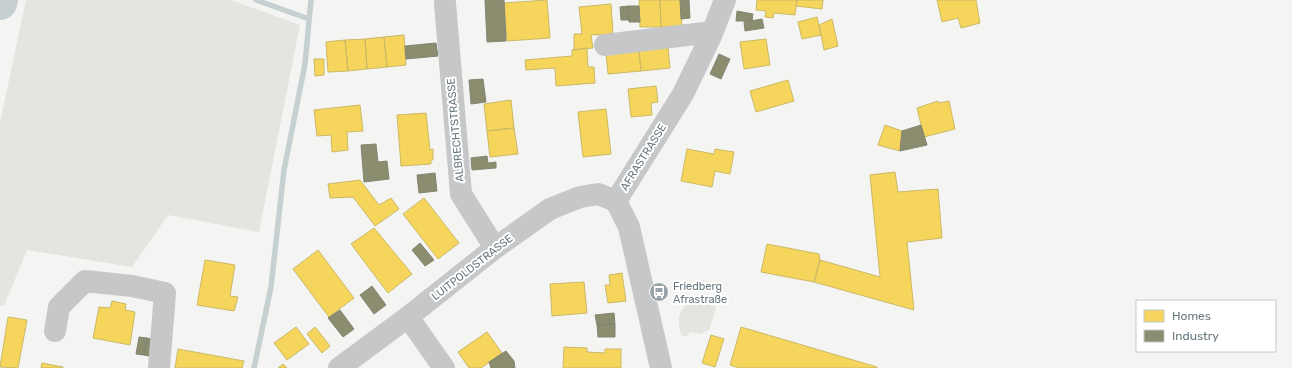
<svg xmlns="http://www.w3.org/2000/svg" width="1292" height="368" font-family="Rubik,sans-serif">
	<rect width="100%" height="100%" fill="#f4f4f3"/>
	<path fill="#e4e5e1" d="M 26,0 L 231,0 L 300,25 L 259,232 L 168,215 L 132,267 L 27,250 L 4,306 L 0,305 L 0,123 Z
		M 702,300 L 714,305 L 716,308 L 709,330 L 700,334 L 690,332 L 687,336 L 682,336 C 674,318 681,300 702,300 Z"/>
	<path fill="#f6d55c" stroke="#cbb966" d="M 547,0 L 550,38 L 507,41 L 504,3 Z
		M 639,0 L 660,0 L 661,27 L 640,27 Z
		M 660,0 L 680,0 L 682,26 L 661,27 Z
		M 757,0 L 797,0 L 795,15 L 774,13 L 773,18 L 765,17 L 766,11 L 756,10 Z
		M 797,0 L 823,0 L 822,9 L 796,6 Z
		M 937,0 L 976,0 L 980,23 L 961,28 L 958,18 L 942,22 Z
		M 611,4 L 613,34 L 591,35 L 593,48 L 574,50 L 574,34 L 582,34 L 579,7 Z
		M 817,17 L 821,35 L 802,39 L 798,22 Z
		M 832,19 L 838,46 L 824,50 L 819,25 Z
		M 404,35 L 406,65 L 387,67 L 384,37 Z
		M 384,37 L 387,67 L 367,69 L 365,39 Z
		M 365,39 L 367,69 L 348,71 L 345,40 Z
		M 766,39 L 770,65 L 744,69 L 740,42 Z
		M 345,40 L 348,71 L 328,72 L 326,42 Z
		M 668,47 L 670,68 L 641,71 L 639,50 Z
		M 587,48 L 588,67 L 594,67 L 595,83 L 556,86 L 555,68 L 526,70 L 525,60 L 572,56 L 572,50 Z
		M 639,50 L 641,71 L 608,74 L 606,54 Z
		M 314,59 L 324,59 L 324,75 L 315,76 Z
		M 788,80 L 794,101 L 756,112 L 750,91 Z
		M 656,86 L 658,102 L 651,103 L 652,115 L 631,117 L 628,89 Z
		M 511,100 L 514,128 L 487,131 L 484,104 Z
		M 938,101 L 939,103 L 949,101 L 955,129 L 924,137 L 917,108 Z
		M 360,105 L 363,131 L 347,132 L 348,150 L 332,152 L 331,135 L 317,136 L 314,110 Z
		M 606,109 L 611,154 L 583,157 L 578,112 Z
		M 426,113 L 430,150 L 433,149 L 433,160 L 431,160 L 431,164 L 401,166 L 397,115 Z
		M 885,125 L 902,131 L 900,151 L 878,145 Z
		M 514,128 L 518,154 L 490,157 L 487,131 Z
		M 687,149 L 714,154 L 715,149 L 734,152 L 730,174 L 715,171 L 712,187 L 681,181 Z
		M 895,172 L 898,192 L 938,189 L 942,238 L 907,242 L 914,310 L 814,282 L 820,260 L 880,277 L 870,175 Z
		M 360,180 L 379,205 L 391,198 L 399,209 L 375,226 L 353,197 L 330,198 L 328,184 Z
		M 424,198 L 459,243 L 438,259 L 403,214 Z
		M 374,228 L 412,274 L 388,293 L 351,244 Z
		M 767,244 L 819,254 L 820,260 L 814,282 L 761,272 Z
		M 318,250 L 354,298 L 329,317 L 293,269 Z
		M 205,260 L 235,265 L 230,296 L 238,297 L 234,311 L 197,305 Z
		M 622,273 L 626,301 L 608,303 L 605,285 L 610,285 L 609,275 Z
		M 584,282 L 587,313 L 552,316 L 550,284 Z
		M 112,301 L 126,304 L 125,310 L 135,312 L 130,345 L 93,338 L 99,307 L 110,308 Z
		M 8,317 L 27,320 L 18,368 L 0,367 Z
		M 296,327 L 309,344 L 287,360 L 274,343 Z
		M 315,327 L 330,346 L 322,353 L 307,334 Z
		M 741,327 L 877,367 L 877,368 L 739,368 L 730,365 Z
		M 487,332 L 502,353 L 481,368 L 469,368 L 458,352 Z
		M 711,335 L 724,339 L 715,367 L 702,363 Z
		M 564,347 L 587,348 L 587,352 L 605,353 L 605,349 L 621,349 L 621,368 L 563,368 Z
		M 178,349 L 244,361 L 242,368 L 175,368 Z
		M 42,363 L 63,367 L 63,368 L 41,368 Z
		M 283,364 L 287,368 L 278,368 Z"/>
	<path fill="#8c8c6e" stroke="#818673" d="M 485,0 L 504,0 L 506,41 L 487,42 Z
		M 680,0 L 689,0 L 690,18 L 681,19 Z
		M 628,6 L 639,6 L 640,22 L 629,22 Z
		M 628,6 L 629,20 L 621,20 L 620,7 Z
		M 737,11 L 753,14 L 752,21 L 736,21 Z
		M 762,19 L 764,28 L 745,31 L 744,22 Z
		M 436,43 L 438,56 L 406,59 L 405,46 Z
		M 719,54 L 730,59 L 721,79 L 710,74 Z
		M 483,79 L 486,102 L 471,104 L 469,80 Z
		M 921,125 L 927,145 L 900,151 L 902,131 Z
		M 376,144 L 378,162 L 387,161 L 389,179 L 364,182 L 361,145 Z
		M 487,156 L 488,163 L 496,162 L 496,168 L 472,170 L 471,158 Z
		M 435,173 L 437,191 L 419,193 L 417,175 Z
		M 420,243 L 434,260 L 425,266 L 412,250 Z
		M 372,286 L 386,305 L 374,314 L 360,295 Z
		M 340,310 L 354,329 L 343,337 L 328,318 Z
		M 614,313 L 615,324 L 597,325 L 595,315 Z
		M 615,324 L 615,337 L 598,337 L 597,325 Z
		M 139,337 L 147,338 L 144,355 L 136,354 Z
		M 147,338 L 156,340 L 153,357 L 144,355 Z
		M 506,351 L 514,361 L 515,368 L 491,368 L 489,362 Z"/>
	<g fill="none" stroke-linecap="round" stroke-linejoin="round">
		<path stroke="#c6d0d1" stroke-width="5.5" d="M 256,0 L 309,19
			M 254,368 L 271,287 L 284,170 L 305,64 L 311,0"/>
		<path stroke="#c6d0d1" stroke-width="34" d="M 0,3 L 1,0"/>
		<path stroke="#c5c7c8" stroke-width="22" d="M 445,3 L 461,194 L 495,248
			M 605,45 L 712,32
			M 616,201 L 683,94 L 711,36 L 725,0
			M 616,201 L 629,227 L 661,368
			M 408,317 L 444,368
			M 55,331 L 59,307 L 85,281 L 132,286 L 165,293 L 159,368
			M 339,368 L 408,317 L 495,248 L 550,209 L 580,197 L 598,194 L 616,201"/>
	</g>
	<defs>
		<symbol id="bus-disc" viewBox="-11 -11 22 22"><circle r="9.5" fill="#99a3a8" stroke="#fff"/><path d="M-5-6H5V4H4V6H2V4H-2V6H-4V4H-5ZM-3.5-4V0h7V-4ZM-3.5 1.2v1.5H-2V1.2ZM2 1.2v1.5H3.5V1.2Z" fill="#fff"/></symbol>
	</defs>
	<g fill-rule="evenodd">
		<use href="#bus-disc" x="648" y="281" width="22" height="22"/>
	</g>
	<g text-anchor="middle" stroke-width="4" stroke-linejoin="round" paint-order="stroke">
		<g font-size="11" fill="#68787f" stroke="#fff">
			<text transform="translate(455 130) rotate(-95)" y="4">ALBRECHTSTRASSE</text>
			<text transform="translate(643 157) rotate(-58)" y="4">AFRASTRASSE</text>
			<text transform="translate(472 267) rotate(-38)" y="4">LUITPOLDSTRASSE</text>
		</g>
		<g font-size="11" fill="#68787f" stroke="#fff" text-anchor="start">
			<text x="673" y="290">Friedberg<tspan x="673" dy="13">Afrastraße</tspan></text>
		</g>
	</g>
	<rect x="1136" y="300" width="140" height="52" fill="#ffffff" stroke="#c3c9cc"/>
	<rect x="1144" y="310" width="20" height="12" fill="#f6d55c" stroke="#c3c9cc"/>
	<text x="1172" y="320" font-size="12" fill="#68787f">Homes</text>
	<rect x="1144" y="330" width="20" height="12" fill="#8c8c6e" stroke="#c3c9cc"/>
	<text x="1172" y="340" font-size="12" fill="#68787f">Industry</text>
</svg>
